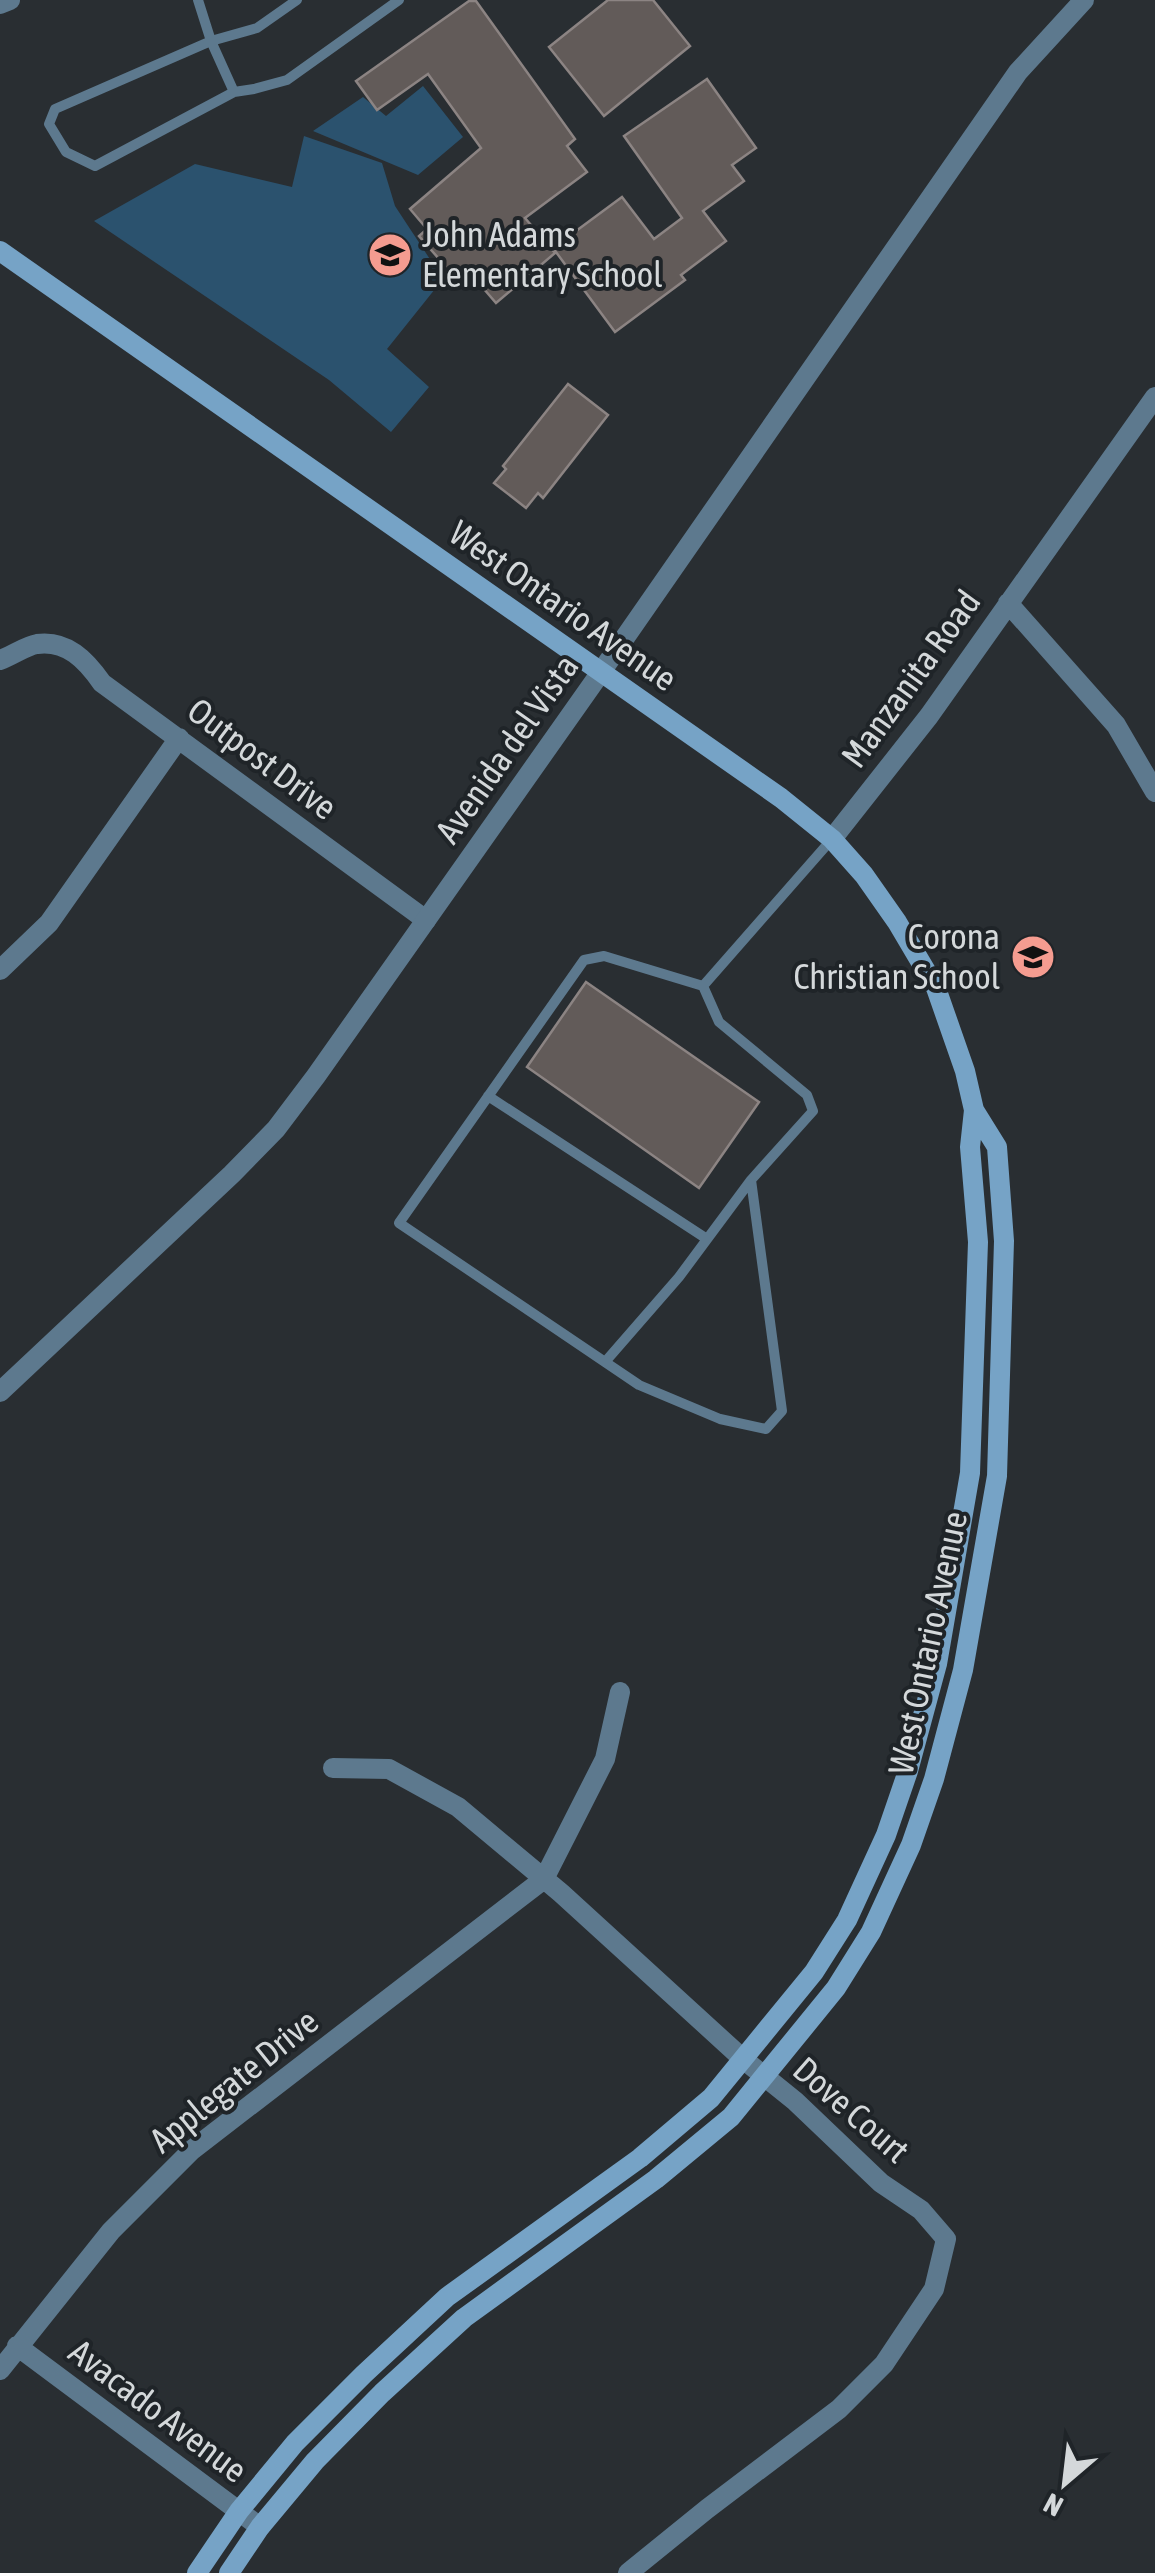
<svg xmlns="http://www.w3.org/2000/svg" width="1155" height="2573" font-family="'Asap Condensed',sans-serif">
	<rect width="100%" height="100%" fill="#292e32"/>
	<path fill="#2b526e" d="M 423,86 L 463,137 L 418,175 L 313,131 L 363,97 L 386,116 Z
		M 304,136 L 382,163 L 395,206 L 443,279 L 387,349 L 429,387 L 391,432 L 329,380 L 94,221 L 195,164 L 292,187 Z"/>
	<path fill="#625b59" stroke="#8c8483" stroke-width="2.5" d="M 608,0 L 653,0 L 690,46 L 604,116 L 549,47 Z
		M 469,1 L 476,1 L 575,139 L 567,146 L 587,172 L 525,218 L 555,253 L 496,303 L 471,274 L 460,283 L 419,236 L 427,229 L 410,209 L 481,148 L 428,74 L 377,110 L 356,81 Z
		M 707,79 L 756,148 L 732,165 L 744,181 L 703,211 L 726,241 L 681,275 L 685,280 L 615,332 L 553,248 L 622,197 L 654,239 L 682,218 L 624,136 Z
		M 568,384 L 608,415 L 543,498 L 538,493 L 526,508 L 494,483 L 506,469 L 503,466 Z
		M 586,982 L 759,1102 L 699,1188 L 527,1067 Z"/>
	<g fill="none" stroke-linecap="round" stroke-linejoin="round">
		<path stroke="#5d798e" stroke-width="10" d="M 198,0 L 211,41 L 234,92 L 254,89 L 287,80 L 399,0
			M 234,92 L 95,166 L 66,152 L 49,124 L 55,109 L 211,41 L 257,28 L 297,0
			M 604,956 L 703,986 L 719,1022 L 807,1095 L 813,1111 L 751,1180 L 782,1411 L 766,1429 L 720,1419 L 639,1385 L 399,1223 L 584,960 Z
			M 703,986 L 832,839
			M 488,1096 L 707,1239
			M 605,1362 L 679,1277 L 751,1180"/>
		<path stroke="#5d798e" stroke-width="20" d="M 1008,603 L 1116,725 L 1155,792
			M 0,660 C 12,656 25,646 37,644 C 67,640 86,660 102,683 L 426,920
			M 601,672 L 1018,72 L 1084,0
			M 832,839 L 929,716 L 1155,397
			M 0,970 L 49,923 L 179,738
			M 333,1768 L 389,1769 L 458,1807 L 561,1893 L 743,2059 L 795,2101 L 881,2183 L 921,2210 L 946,2239 L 934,2289 L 884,2364 L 839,2409 L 707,2509 L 628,2573
			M 17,2346 L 260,2527
			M 0,2370 L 111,2231 L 192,2150 L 544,1879 L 605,1759 L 620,1692"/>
		<path stroke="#5d798e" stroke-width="20" d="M 0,4 L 10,0
			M 0,1392 L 232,1174 L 276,1129 L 316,1076 L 601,672"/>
		<path stroke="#76a3c6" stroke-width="20" d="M 0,251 L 781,798 L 832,839 L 864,875 L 897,922 L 936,988 L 965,1071 L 974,1110 L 970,1147 L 978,1242 L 970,1473 L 937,1664 L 908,1771 L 886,1835 L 847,1920 L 814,1972 L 711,2098 L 640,2158 L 447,2297 L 364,2374 L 295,2443 L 239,2511 L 197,2573
			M 229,2573 L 260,2527 L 315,2461 L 382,2393 L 464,2318 L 656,2179 L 731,2117 L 836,1988 L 871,1932 L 911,1845 L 934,1779 L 963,1670 L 997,1476 L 1004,1241 L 997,1147 L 974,1110"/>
	</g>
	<defs>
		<symbol id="school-disc" viewBox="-11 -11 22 22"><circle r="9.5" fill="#f59c90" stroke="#1f2428"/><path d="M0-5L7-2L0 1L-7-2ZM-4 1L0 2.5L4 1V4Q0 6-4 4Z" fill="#111"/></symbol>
	</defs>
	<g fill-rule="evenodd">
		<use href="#school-disc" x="365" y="230" width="50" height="50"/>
		<use href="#school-disc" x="1008" y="932" width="50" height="50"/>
	</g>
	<g text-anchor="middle" stroke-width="8" stroke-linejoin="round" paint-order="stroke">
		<g font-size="35" fill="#d4d8da" stroke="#1f2428" text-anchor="start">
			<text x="422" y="247">John Adams<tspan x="422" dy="40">Elementary School</tspan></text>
			<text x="1000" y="949" text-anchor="end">Corona<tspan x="1000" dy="40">Christian School</tspan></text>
		</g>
		<g font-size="35" fill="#d4d8da" stroke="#1f2428">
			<text transform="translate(563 606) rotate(35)" y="12">West Ontario Avenue</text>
			<text transform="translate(911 679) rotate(-54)" y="12">Manzanita Road</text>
			<text transform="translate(507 749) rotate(-55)" y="12">Avenida del Vista</text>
			<text transform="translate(262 759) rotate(37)" y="12">Outpost Drive</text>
			<text transform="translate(928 1643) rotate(-78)" y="12">West Ontario Avenue</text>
			<text transform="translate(234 2081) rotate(-39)" y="12">Applegate Drive</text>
			<text transform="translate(851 2110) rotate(41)" y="12">Dove Court</text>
			<text transform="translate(158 2411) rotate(37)" y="12">Avacado Avenue</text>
		</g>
	</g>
	<g transform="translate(1065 2483) rotate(208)" stroke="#1f2428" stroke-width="8" paint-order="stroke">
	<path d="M0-8L18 38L0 25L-18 38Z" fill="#d4d8da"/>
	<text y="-15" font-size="28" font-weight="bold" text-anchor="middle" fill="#d4d8da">N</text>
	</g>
</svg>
